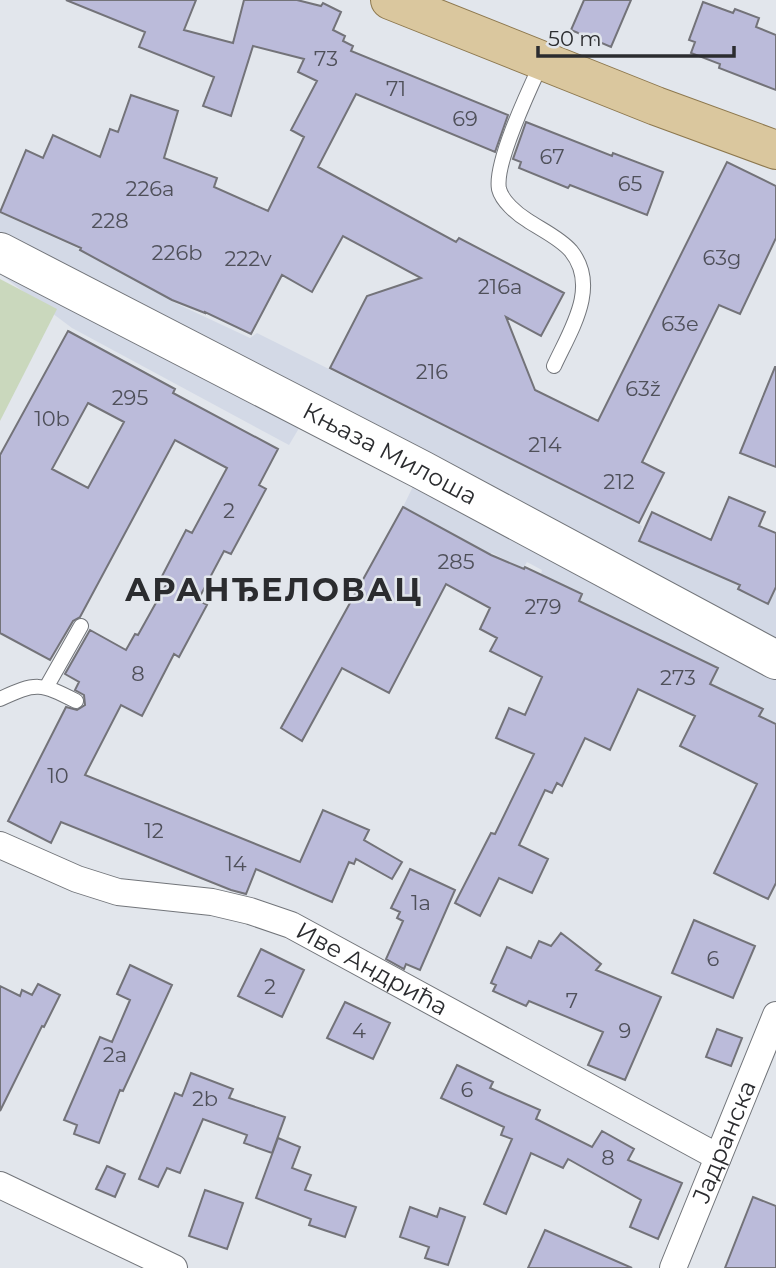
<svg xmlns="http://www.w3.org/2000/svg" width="776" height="1268" font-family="Montserrat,sans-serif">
	<rect width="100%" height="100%" fill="#e2e6ec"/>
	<path fill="#d3d9e6" d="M 0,213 L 75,247 L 102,262 L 105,260 L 169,298 L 171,301 L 250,338 L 257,333 L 642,526 L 638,541 L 733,582 L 776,580 L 776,723 L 760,716 L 763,709 L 741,698 L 738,703 L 709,689 L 718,667 L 580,600 L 582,594 L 541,574 L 542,570 L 527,562 L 523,569 L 492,553 L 491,554 L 403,507 L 421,470 L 308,413 L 289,445 L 72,328 L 0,274 Z"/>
	<path fill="#cad8bd" d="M 0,279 L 57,309 L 0,421 Z"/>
	<path fill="#bbbbda" stroke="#737379" stroke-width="2" fill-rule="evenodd" d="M 66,0 L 196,0 L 184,30 L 233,43 L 244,0 L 297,0 L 321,6 L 323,3 L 341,12 L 333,30 L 345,36 L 343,41 L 353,46 L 351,51 L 508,115 L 495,152 L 356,94 L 318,167 L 456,242 L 459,238 L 564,293 L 541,336 L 506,317 L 535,390 L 598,421 L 727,162 L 776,186 L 776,238 L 740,314 L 719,305 L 642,462 L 664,473 L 639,523 L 330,368 L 367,296 L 421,278 L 343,236 L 312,292 L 282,275 L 251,334 L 205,312 L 205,313 L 172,300 L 80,250 L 81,248 L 0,212 L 26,150 L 43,158 L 53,135 L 100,157 L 110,129 L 118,132 L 131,95 L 178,111 L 164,158 L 217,178 L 214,187 L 268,211 L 304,137 L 291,130 L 317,81 L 298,72 L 304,59 L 253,46 L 231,116 L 203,106 L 214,77 L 139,47 L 145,32 Z
		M 584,0 L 631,0 L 611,47 L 571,30 Z
		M 703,2 L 733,13 L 735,9 L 759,18 L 756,27 L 776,35 L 776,90 L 719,68 L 720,64 L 691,53 L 695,42 L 689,40 Z
		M 526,122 L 612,156 L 613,153 L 663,172 L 647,215 L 570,185 L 568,188 L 519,168 L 521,162 L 513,159 Z
		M 68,331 L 175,389 L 173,393 L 278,449 L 259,485 L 266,489 L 231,554 L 224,551 L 198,600 L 207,605 L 179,657 L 174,654 L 142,716 L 121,705 L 85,775 L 300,862 L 323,810 L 369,830 L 364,840 L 402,862 L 392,879 L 356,859 L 354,864 L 349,862 L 332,902 L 256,869 L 246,894 L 231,890 L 61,822 L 51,843 L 8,821 L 66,707 L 77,710 L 85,705 L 84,695 L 75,690 L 79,682 L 65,674 L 90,630 L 126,650 L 135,634 L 138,635 L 167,583 L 160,580 L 186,530 L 192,533 L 227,468 L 175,440 L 80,617 L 73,621 L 50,660 L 0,633 L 0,455 ZM 88,403 L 124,422 L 88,488 L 52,469 Z
		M 775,367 L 776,367 L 776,467 L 740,453 Z
		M 729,497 L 765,512 L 759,526 L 776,533 L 776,587 L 768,604 L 738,589 L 740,585 L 639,541 L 652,512 L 711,540 Z
		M 403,507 L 491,555 L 524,569 L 525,567 L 582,594 L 579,601 L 718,668 L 710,684 L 763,709 L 759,716 L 776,724 L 776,883 L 768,899 L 714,873 L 757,784 L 680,746 L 695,716 L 638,689 L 610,750 L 585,738 L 562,786 L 557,783 L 552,793 L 545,790 L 519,845 L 548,859 L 532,893 L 499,878 L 480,916 L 455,903 L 491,833 L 495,834 L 534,754 L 496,738 L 509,708 L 525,715 L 542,677 L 490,651 L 497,638 L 480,629 L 490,608 L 446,584 L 389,693 L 342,668 L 302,741 L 281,728 Z
		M 410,869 L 455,890 L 420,970 L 406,964 L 404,969 L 386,959 L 403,921 L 397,918 L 400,912 L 391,908 Z
		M 694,920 L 755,946 L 733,998 L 672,973 Z
		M 561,933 L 601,964 L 596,970 L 661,997 L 625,1080 L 588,1065 L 603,1032 L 529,1001 L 526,1006 L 493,991 L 496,985 L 491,983 L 507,947 L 531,958 L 539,941 L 551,946 Z
		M 261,949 L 304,970 L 282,1017 L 238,996 Z
		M 130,965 L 172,985 L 123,1091 L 120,1090 L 99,1143 L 74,1134 L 77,1125 L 64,1120 L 100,1037 L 112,1042 L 130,1000 L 117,994 Z
		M 38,984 L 60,995 L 44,1027 L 42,1026 L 0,1111 L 0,986 L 20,996 L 22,990 L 32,995 Z
		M 345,1002 L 390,1023 L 373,1059 L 327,1038 Z
		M 717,1029 L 742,1038 L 731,1066 L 706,1057 Z
		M 457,1065 L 493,1082 L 490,1088 L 540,1110 L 536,1119 L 592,1147 L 602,1131 L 634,1149 L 628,1160 L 682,1183 L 658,1239 L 630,1227 L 641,1200 L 568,1159 L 563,1168 L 531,1153 L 506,1214 L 484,1204 L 512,1139 L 501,1135 L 504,1127 L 441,1098 Z
		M 191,1073 L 233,1089 L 229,1098 L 285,1117 L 272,1153 L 244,1143 L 247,1135 L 203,1119 L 180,1173 L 167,1168 L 158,1187 L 139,1179 L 175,1093 L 182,1096 Z
		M 278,1138 L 300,1147 L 292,1168 L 311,1175 L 305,1190 L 356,1207 L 345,1237 L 309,1225 L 311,1219 L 256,1198 Z
		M 107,1166 L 125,1174 L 115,1197 L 96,1189 Z
		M 205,1190 L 243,1203 L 227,1249 L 189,1236 Z
		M 753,1197 L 776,1206 L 776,1268 L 725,1268 Z
		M 410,1207 L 437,1217 L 440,1208 L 465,1217 L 448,1265 L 425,1258 L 429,1247 L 400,1237 Z
		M 545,1230 L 632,1268 L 528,1268 Z"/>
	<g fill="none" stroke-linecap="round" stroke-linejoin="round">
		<defs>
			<path id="lane" d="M 542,62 C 530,88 494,163 499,189 C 502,201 517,214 527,220 C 540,229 560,238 571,251 C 600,287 570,331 554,366
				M 47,686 L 81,626
				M 0,699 C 36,682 41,683 76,701"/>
			<g id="street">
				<path id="s1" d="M 0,845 L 77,879 L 118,892 L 212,902 L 250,911 L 291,925 L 718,1157"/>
				<path d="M 0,1185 L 174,1268"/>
				<path id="s2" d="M 673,1268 L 776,1015"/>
			</g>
			<g id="secondary">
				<path id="s3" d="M 0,252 L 422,470 L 776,660"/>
			</g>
			<path id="primary" d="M 390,0 L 656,106 L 776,150"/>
		</defs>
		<use href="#lane" stroke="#72757a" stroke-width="16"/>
		<use href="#street" stroke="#72757a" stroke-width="28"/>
		<use href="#secondary" stroke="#72757a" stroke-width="40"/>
		<use href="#primary" stroke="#8d784e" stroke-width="40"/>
		<use href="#lane" stroke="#fff" stroke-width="14"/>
		<use href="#street" stroke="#fff" stroke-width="26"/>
		<use href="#secondary" stroke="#fff" stroke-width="38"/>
		<use href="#primary" stroke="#dac79e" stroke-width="38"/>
	</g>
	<g text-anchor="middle" stroke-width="5" stroke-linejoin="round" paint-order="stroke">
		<g font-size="21" fill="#4f505a">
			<text x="326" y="66">73</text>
			<text x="396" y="96">71</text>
			<text x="465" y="126">69</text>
			<text x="552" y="164">67</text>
			<text x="630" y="191">65</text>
			<text x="150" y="196">226a</text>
			<text x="110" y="228">228</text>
			<text x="177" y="260">226b</text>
			<text x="722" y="265">63g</text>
			<text x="248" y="266">222v</text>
			<text x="500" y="294">216a</text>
			<text x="680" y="331">63e</text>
			<text x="432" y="379">216</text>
			<text x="643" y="396">63ž</text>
			<text x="130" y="405">295</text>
			<text x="52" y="426">10b</text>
			<text x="545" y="452">214</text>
			<text x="619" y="489">212</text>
			<text x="229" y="518">2</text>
			<text x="456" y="569">285</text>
			<text x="543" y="614">279</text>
			<text x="138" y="681">8</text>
			<text x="678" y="685">273</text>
			<text x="58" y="783">10</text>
			<text x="154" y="838">12</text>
			<text x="236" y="871">14</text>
			<text x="421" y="910">1a</text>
			<text x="713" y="966">6</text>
			<text x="270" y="994">2</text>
			<text x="572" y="1008">7</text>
			<text x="359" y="1038">4</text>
			<text x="625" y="1038">9</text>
			<text x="115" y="1062">2a</text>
			<text x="467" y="1097">6</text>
			<text x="205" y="1106">2b</text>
			<text x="608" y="1165">8</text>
		</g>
		<g font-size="24" fill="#2b2c2f" stroke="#e2e6ec">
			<text dy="8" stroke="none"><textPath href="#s3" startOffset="439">Књаза Милоша</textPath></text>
			<text dy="8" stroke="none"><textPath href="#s1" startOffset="396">Иве Андрића</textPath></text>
			<text dy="8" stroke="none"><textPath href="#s2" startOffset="136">Јадранска</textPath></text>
		</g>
		<g font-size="32" font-weight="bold" letter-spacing="2" fill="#2b2c2f" stroke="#e2e6ec">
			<text x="274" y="601">АРАНЂЕЛОВАЦ</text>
		</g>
	</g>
	<path d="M538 46v10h196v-10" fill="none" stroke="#2b2c2f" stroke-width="3.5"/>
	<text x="548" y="46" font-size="21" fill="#2b2c2f" stroke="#e2e6ec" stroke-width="5" paint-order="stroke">50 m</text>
</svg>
